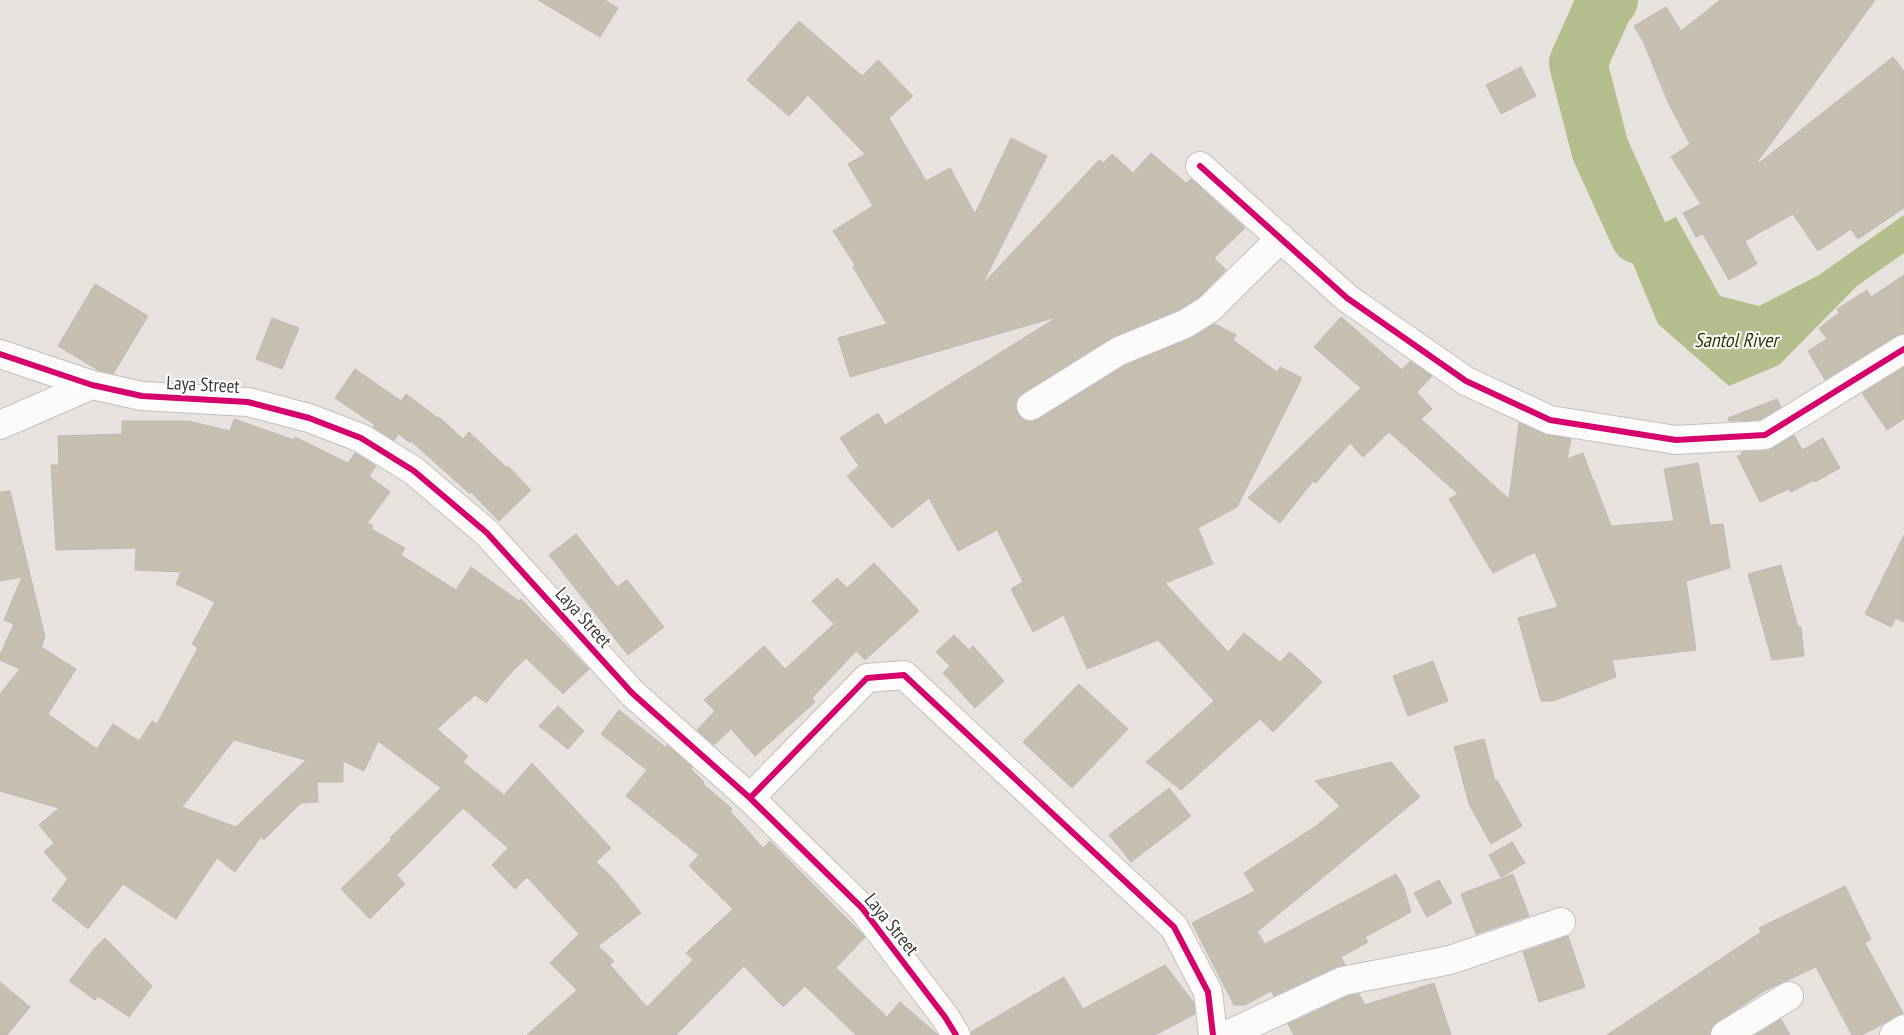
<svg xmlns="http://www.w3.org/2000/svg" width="1904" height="1035" font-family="'PT Sans Narrow',sans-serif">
	<rect width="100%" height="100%" fill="#e8e2de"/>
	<path fill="#b4be8d" d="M 1904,215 L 1904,253 L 1857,286 L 1779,365 L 1729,386 L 1658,324 L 1624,242 L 1676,217 L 1720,296 L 1759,306 L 1819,275 Z"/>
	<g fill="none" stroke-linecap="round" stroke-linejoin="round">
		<path stroke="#b4be8d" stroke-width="58" d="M 1609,0 L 1605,3 L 1578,63 L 1600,149 L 1639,235"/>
	</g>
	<path fill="#c6bfb0" stroke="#bdb9b5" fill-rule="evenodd" d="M 538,0 L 605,0 L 618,8 L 600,37 Z
		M 1720,0 L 1875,0 L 1758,161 L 1759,163 L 1893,57 L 1904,71 L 1904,208 L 1858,239 L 1851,229 L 1818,251 L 1793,214 L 1745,241 L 1757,264 L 1729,280 L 1703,234 L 1696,237 L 1683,213 L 1701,204 L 1671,157 L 1690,144 L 1668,102 L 1643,41 L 1634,26 L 1666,7 L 1681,31 Z
		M 799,21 L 862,76 L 878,60 L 913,96 L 889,118 L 926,181 L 950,168 L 975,214 L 1011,138 L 1047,156 L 982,285 L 1099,160 L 1103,163 L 1112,154 L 1133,173 L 1151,153 L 1186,183 L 1191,179 L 1245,228 L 1214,258 L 1226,270 L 1199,297 L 1178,310 L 1111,338 L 1023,393 L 1017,398 L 1015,406 L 1018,414 L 1023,420 L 1031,422 L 1039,419 L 1126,365 L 1191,338 L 1215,324 L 1236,335 L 1233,340 L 1277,372 L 1280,367 L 1302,378 L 1237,507 L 1198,528 L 1213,564 L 1165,583 L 1228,652 L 1244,633 L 1280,662 L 1290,652 L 1322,682 L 1273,732 L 1260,719 L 1181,790 L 1146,762 L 1214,701 L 1158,640 L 1087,669 L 1064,615 L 1033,632 L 1011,589 L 1023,582 L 997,530 L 958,551 L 929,498 L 892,528 L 847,476 L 859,466 L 840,438 L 878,413 L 885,425 L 1054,319 L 1053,318 L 850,377 L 838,338 L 887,324 L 853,267 L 855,265 L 833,231 L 873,206 L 848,164 L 865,154 L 808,95 L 789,116 L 747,80 Z
		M 1521,67 L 1536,96 L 1501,114 L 1486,85 Z
		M 1904,275 L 1904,333 L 1896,336 L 1825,380 L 1808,351 L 1827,339 L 1819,328 L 1839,313 L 1837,309 L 1867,290 L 1871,297 Z
		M 95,284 L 148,316 L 113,374 L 98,370 L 58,346 Z
		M 1341,317 L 1402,370 L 1410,361 L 1432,376 L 1417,392 L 1432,409 L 1421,419 L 1509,499 L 1519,423 L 1544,434 L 1571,439 L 1567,459 L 1583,453 L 1593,481 L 1594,481 L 1611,526 L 1674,521 L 1664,469 L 1698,463 L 1710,525 L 1723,524 L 1730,568 L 1686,581 L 1696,650 L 1612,660 L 1616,677 L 1553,701 L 1541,701 L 1518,618 L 1558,607 L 1535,552 L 1493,573 L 1449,499 L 1458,494 L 1389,432 L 1363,457 L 1350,443 L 1316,483 L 1313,481 L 1280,523 L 1248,498 L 1361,388 L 1314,347 Z
		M 272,318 L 299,328 L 282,369 L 256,359 Z
		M 1904,367 L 1904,419 L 1887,430 L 1862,393 Z
		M 355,369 L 401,401 L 406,394 L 438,418 L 439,417 L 463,439 L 469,432 L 507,468 L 508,466 L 531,490 L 499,521 L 471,492 L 470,494 L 411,441 L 410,443 L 399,434 L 394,440 L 373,427 L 375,425 L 335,398 Z
		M 1777,399 L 1781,407 L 1760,420 L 1729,421 L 1728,418 Z
		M 234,419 L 294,440 L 295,437 L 348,463 L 355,453 L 376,466 L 369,476 L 390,492 L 367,523 L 373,526 L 371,529 L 405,548 L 401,555 L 456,590 L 471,567 L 519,601 L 521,599 L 589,669 L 563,694 L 526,658 L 508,676 L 486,703 L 475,695 L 437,729 L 468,756 L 463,762 L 504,795 L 532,763 L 611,848 L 596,862 L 610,875 L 641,913 L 598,946 L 614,961 L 610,965 L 647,1007 L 693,960 L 686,953 L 733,909 L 689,866 L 699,855 L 626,796 L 647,770 L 601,734 L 619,710 L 665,747 L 667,745 L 692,767 L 691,769 L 704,782 L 703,784 L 732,809 L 730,811 L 763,848 L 770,841 L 862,934 L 865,937 L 836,968 L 887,1017 L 900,1002 L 938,1035 L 856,1035 L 805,986 L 783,1007 L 744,966 L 676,1035 L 527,1035 L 577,990 L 550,963 L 579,934 L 527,877 L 515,889 L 492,865 L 508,848 L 463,808 L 397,875 L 405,884 L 370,919 L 341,889 L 392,839 L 390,838 L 441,788 L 378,741 L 364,771 L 343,761 L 343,782 L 317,782 L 318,802 L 301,803 L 264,840 L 261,837 L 235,872 L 217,858 L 176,919 L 123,884 L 88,929 L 52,900 L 68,879 L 44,852 L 54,843 L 39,825 L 59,808 L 0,791 L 0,694 L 20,669 L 0,660 L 0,655 L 14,624 L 4,620 L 22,577 L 0,581 L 0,492 L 10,491 L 45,637 L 41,647 L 76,669 L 48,714 L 97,749 L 113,724 L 139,741 L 152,721 L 157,724 L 198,648 L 192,644 L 215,602 L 176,584 L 181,572 L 135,570 L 136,548 L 56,550 L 51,465 L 59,465 L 58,436 L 122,434 L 122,421 L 188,421 L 230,431 ZM 234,740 L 306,760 L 236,827 L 182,807 Z
		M 1794,435 L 1802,450 L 1823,438 L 1840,468 L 1815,482 L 1814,480 L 1791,492 L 1789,489 L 1760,502 L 1737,456 L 1742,455 L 1741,452 L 1766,451 L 1773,448 Z
		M 576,534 L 617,587 L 627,580 L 664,627 L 628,655 L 549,555 Z
		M 1904,535 L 1904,622 L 1896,618 L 1891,627 L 1865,614 Z
		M 874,563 L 919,611 L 865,660 L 856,651 L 812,698 L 815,702 L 755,756 L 731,729 L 714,745 L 697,730 L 715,711 L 704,700 L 764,646 L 785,669 L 834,624 L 812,601 L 837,578 L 847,588 Z
		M 1781,565 L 1798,627 L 1801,627 L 1804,656 L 1772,660 L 1748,574 Z
		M 954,635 L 969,650 L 973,646 L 1004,681 L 975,708 L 943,673 L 950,666 L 936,652 Z
		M 1433,661 L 1448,701 L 1408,716 L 1393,676 Z
		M 1079,684 L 1128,729 L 1072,788 L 1023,742 Z
		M 558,706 L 584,731 L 568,749 L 539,726 Z
		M 1484,739 L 1495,781 L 1497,780 L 1522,826 L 1491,844 L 1469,804 L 1454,747 Z
		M 1391,762 L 1420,797 L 1257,932 L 1265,944 L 1396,874 L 1404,888 L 1411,912 L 1365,937 L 1368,942 L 1341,957 L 1345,965 L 1336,967 L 1274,996 L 1271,991 L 1245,1005 L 1234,1005 L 1192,923 L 1255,891 L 1244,873 L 1316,826 L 1340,806 L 1315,781 Z
		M 1169,788 L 1191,816 L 1131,862 L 1109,835 Z
		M 1512,842 L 1525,863 L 1501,877 L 1489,855 Z
		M 1513,874 L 1529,916 L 1476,934 L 1461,894 Z
		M 1439,880 L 1452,903 L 1427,917 L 1414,893 Z
		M 1845,886 L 1871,939 L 1865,943 L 1903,1013 L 1862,1035 L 1852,1035 L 1816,967 L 1766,990 L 1717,1022 L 1712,1027 L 1709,1035 L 1607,1035 L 1761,932 L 1759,928 Z
		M 1568,936 L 1585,987 L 1539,1002 L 1523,952 Z
		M 105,938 L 152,986 L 129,1017 L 98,996 L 95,1000 L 69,981 L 94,949 Z
		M 1165,965 L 1194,1003 L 1195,1014 L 1155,1035 L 972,1035 L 971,1032 L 1064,977 L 1083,1009 Z
		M 0,982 L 30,1007 L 7,1035 L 0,1035 Z
		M 1434,983 L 1451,1035 L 1294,1035 L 1288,1024 L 1348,996 L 1359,994 L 1365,1005 Z
		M 1781,1019 L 1790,1035 L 1755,1035 Z"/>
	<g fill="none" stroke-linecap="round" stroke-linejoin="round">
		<defs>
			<path id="minor" d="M 1200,166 L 1347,298 L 1466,381 L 1550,420 L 1676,440 L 1765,435 L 1904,349
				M 0,354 L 92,385 L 142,396 L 248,402 L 309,418 L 361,438 L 414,471 L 487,533 L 632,693 L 750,798 L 862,908 L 945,1017 L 956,1035
				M 1031,406 L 1119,351 L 1185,324 L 1209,309 L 1281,238
				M 0,425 L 92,385
				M 750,798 L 867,678 L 904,675 L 1174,927 L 1208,992 L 1213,1035
				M 1227,1035 L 1343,981 L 1450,960 L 1561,922
				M 1725,1035 L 1789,996
				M 1894,1035 L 1904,1029"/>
		</defs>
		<use href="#minor" stroke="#c4bfbc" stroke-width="30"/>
		<use href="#minor" stroke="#fcfbfa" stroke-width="28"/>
		<defs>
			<path id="cycleway" d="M 1200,166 L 1347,298 L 1466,381 L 1550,420 L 1676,440 L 1765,435 L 1904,349
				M 0,354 L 92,385 L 142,396 L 248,402 L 309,418 L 361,438 L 414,471 L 487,533 L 632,693 L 750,798 L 862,908 L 945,1017 L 956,1035
				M 750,798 L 867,678 L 904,675 L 1174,927 L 1208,992 L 1213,1035"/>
		</defs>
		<use href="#cycleway" stroke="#fff" stroke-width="9"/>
		<use href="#cycleway" stroke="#d6006c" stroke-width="6"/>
	</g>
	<g text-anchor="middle" stroke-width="4" stroke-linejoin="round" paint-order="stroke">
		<g font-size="19" fill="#3f3b37" stroke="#fff">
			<text transform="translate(203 384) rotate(3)" y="7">Laya Street</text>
			<text transform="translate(584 617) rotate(48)" y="7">Laya Street</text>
			<text transform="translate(892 924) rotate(51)" y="7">Laya Street</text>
		</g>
		<g font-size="20" font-style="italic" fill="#303a04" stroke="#fff">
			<text x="1736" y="347">Santol River</text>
		</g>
	</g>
</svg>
